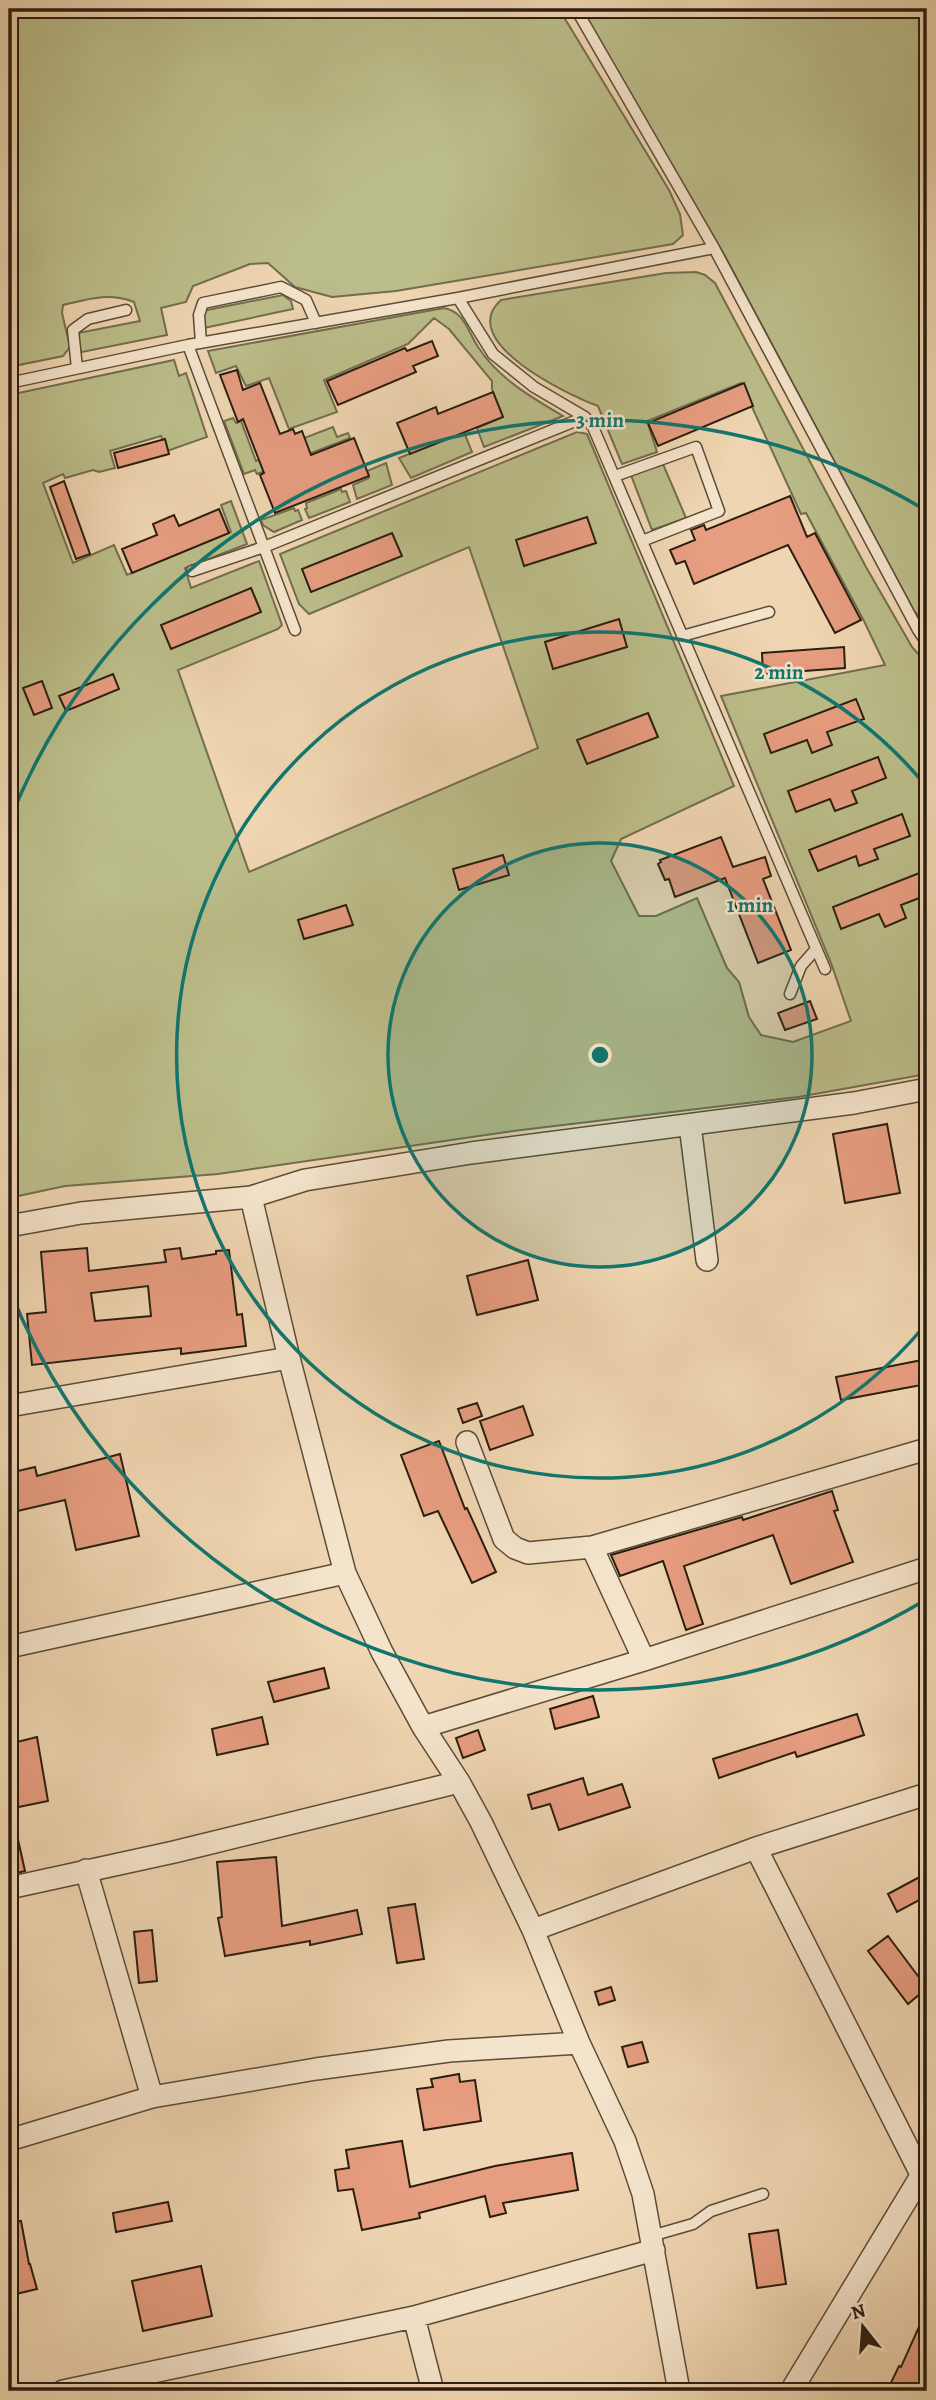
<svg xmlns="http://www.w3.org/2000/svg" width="936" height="2400" font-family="Alegreya,serif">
	<rect width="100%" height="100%" fill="#efd5b1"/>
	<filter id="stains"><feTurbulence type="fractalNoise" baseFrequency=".00286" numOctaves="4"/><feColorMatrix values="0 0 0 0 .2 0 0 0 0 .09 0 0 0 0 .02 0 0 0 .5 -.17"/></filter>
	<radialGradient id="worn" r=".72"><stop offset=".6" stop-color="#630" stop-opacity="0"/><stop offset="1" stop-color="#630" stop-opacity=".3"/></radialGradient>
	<path fill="#bbbd8a" stroke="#726e4d" stroke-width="2" d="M 9,9 L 559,9 L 669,190 L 680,214 L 683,235 L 673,244 L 396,291 L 332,297 L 295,287 L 268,263 L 250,264 L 193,286 L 186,302 L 161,308 L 167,335 L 82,352 L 78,347 L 78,333 L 140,321 L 134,302 C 109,292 88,299 63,305 L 62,313 L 70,347 L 63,356 L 9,367 Z
		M 581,9 L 927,9 L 927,625 L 914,611 L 725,256 Z
		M 696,272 L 705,275 L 715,283 L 866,567 L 912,647 L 927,664 L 927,1074 L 798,1097 L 513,1131 L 218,1174 L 65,1186 L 9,1198 L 9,395 L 174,360 L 179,376 L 186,373 L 207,437 L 167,451 L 161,436 L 110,451 L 115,468 L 99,472 L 93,470 L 65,478 L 63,474 L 43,483 L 73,563 L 114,545 L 127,575 L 231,532 L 221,505 L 231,501 L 247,544 L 185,568 L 191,588 L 259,561 L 282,625 L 278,629 L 178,670 L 249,872 L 538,748 L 469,547 L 309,614 L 299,604 L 280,554 L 577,432 L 587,434 L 734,786 L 621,839 L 611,861 L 639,916 L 656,916 L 697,898 L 727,968 L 739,982 L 749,1017 L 761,1035 L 793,1042 L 851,1021 L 831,963 L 721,696 L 885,665 L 864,621 L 806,513 L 801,514 L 741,383 L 647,421 L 657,452 L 622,464 L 598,406 C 568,395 455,341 501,300 L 666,273 Z
		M 283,295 L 291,301 L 293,309 L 204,328 L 204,312 L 207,310 Z
		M 444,308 C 465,312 468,332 478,347 C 499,379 531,397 563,416 L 484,447 L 477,428 L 503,417 L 492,389 L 492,381 L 449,329 L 434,318 L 408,344 L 324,380 L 337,412 L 289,429 L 269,378 L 246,386 L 236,366 L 216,373 L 208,351 Z
		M 233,418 L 236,423 L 241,421 L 256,461 L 305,442 L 304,438 L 333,427 L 337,437 L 348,433 L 350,438 L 257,474 L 255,470 L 244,474 L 224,421 Z
		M 464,432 L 472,452 L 411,478 L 399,458 Z
		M 386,463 L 392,485 L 357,499 L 353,485 L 369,478 L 367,471 Z
		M 663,464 L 686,518 L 652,530 L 631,475 Z
		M 341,489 L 342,492 L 346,491 L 350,502 L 309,518 L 305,509 L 307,508 L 306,503 Z
		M 294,508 L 295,511 L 298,510 L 302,520 L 274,532 L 263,525 L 261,520 Z"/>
	<path fill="#e79d80" stroke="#2a1e10" stroke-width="2" fill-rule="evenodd" d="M 432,341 L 438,356 L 413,366 L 416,372 L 338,405 L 327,381 L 405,348 L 407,351 Z
		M 237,370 L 243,390 L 260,383 L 280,434 L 293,429 L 295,434 L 302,431 L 311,455 L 354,438 L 369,476 L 275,513 L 260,475 L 264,473 L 243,419 L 238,422 L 220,375 Z
		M 744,383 L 753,406 L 658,446 L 648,423 Z
		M 493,392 L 503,417 L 410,454 L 397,423 L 436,407 L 438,414 Z
		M 165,439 L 169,454 L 118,468 L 114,453 Z
		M 64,481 L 90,554 L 76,559 L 50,487 Z
		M 790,496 L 807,537 L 815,533 L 861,620 L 835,633 L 788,545 L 694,584 L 685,561 L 676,564 L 670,550 L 695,540 L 691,530 L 704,525 L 706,530 Z
		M 219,509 L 229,533 L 132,573 L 122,549 L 157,535 L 153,524 L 174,515 L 179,526 Z
		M 587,517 L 596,543 L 524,566 L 516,540 Z
		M 392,533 L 402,556 L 311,592 L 302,569 Z
		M 251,588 L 261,612 L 171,649 L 161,625 Z
		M 619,619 L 627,647 L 553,669 L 545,642 Z
		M 844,647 L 845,668 L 763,674 L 762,653 Z
		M 113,674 L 119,689 L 66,711 L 59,696 Z
		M 42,681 L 52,708 L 34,715 L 23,688 Z
		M 856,699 L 864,719 L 827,732 L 832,745 L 812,753 L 807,740 L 771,753 L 764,734 Z
		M 648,713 L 658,737 L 587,764 L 577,740 Z
		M 878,757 L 886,778 L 852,791 L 857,803 L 835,811 L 830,799 L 796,812 L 788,791 Z
		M 902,814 L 910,836 L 874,849 L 878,859 L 859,866 L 856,856 L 818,871 L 809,850 Z
		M 721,837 L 733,867 L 765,857 L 771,876 L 763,879 L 791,950 L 758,963 L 725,878 L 675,897 L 669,879 L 665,880 L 658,864 L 661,862 L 660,860 Z
		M 503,855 L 509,875 L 459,890 L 453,869 Z
		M 927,870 L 927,895 L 901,905 L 906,918 L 885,927 L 879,914 L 841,929 L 833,907 Z
		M 346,905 L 353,925 L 304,939 L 298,920 Z
		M 810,1001 L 817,1019 L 785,1030 L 778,1013 Z
		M 887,1124 L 900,1193 L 845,1203 L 833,1134 Z
		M 87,1248 L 89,1271 L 166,1262 L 164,1250 L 180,1248 L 182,1259 L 216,1254 L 216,1251 L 229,1250 L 237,1315 L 242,1314 L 246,1346 L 181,1354 L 181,1348 L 32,1365 L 27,1314 L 46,1312 L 41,1252 ZM 148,1286 L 151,1316 L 95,1321 L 91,1293 Z
		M 528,1260 L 538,1300 L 477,1315 L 467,1276 Z
		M 927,1359 L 927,1384 L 841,1400 L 836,1377 Z
		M 477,1403 L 482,1416 L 463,1423 L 458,1409 Z
		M 523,1406 L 533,1435 L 490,1450 L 480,1421 Z
		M 439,1441 L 465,1509 L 467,1508 L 496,1572 L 472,1583 L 438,1511 L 424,1516 L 401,1455 Z
		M 120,1454 L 139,1536 L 76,1550 L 65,1500 L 9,1513 L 9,1473 L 35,1467 L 37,1476 Z
		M 832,1491 L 838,1510 L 834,1511 L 853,1562 L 791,1584 L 773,1535 L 684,1566 L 703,1624 L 686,1630 L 663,1561 L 620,1576 L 611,1555 L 742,1517 L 743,1520 Z
		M 324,1668 L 329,1688 L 274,1702 L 268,1682 Z
		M 593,1696 L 599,1717 L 555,1729 L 550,1709 Z
		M 857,1714 L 864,1735 L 797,1757 L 795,1752 L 719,1778 L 713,1759 Z
		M 262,1717 L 268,1744 L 217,1755 L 212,1729 Z
		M 478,1730 L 485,1750 L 463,1758 L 456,1738 Z
		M 37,1737 L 48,1801 L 9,1809 L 9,1744 Z
		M 583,1778 L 588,1795 L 622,1784 L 630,1807 L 559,1830 L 550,1804 L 532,1809 L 528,1795 Z
		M 15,1826 L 25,1871 L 9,1875 L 9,1827 Z
		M 276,1857 L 282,1926 L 357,1910 L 362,1934 L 310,1945 L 310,1941 L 225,1956 L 218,1918 L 222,1917 L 217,1862 Z
		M 927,1873 L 927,1896 L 897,1912 L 888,1894 Z
		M 415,1904 L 424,1959 L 397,1963 L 388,1908 Z
		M 152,1930 L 157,1981 L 139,1983 L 134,1932 Z
		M 888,1936 L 927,1988 L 908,2004 L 868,1951 Z
		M 611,1987 L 615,2000 L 599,2005 L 595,1992 Z
		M 642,2042 L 648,2062 L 628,2067 L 622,2047 Z
		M 459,2074 L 460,2082 L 475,2080 L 481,2121 L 424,2130 L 417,2089 L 433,2087 L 431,2079 Z
		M 402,2141 L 410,2187 L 495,2166 L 572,2153 L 578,2190 L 503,2203 L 506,2213 L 490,2217 L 485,2196 L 419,2213 L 420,2218 L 362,2230 L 353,2189 L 338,2191 L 335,2170 L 349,2168 L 346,2150 Z
		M 168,2202 L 172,2221 L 116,2232 L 113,2213 Z
		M 21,2221 L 29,2264 L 30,2264 L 37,2289 L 16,2294 L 9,2262 L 9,2223 Z
		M 778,2230 L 786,2284 L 757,2288 L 749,2234 Z
		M 201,2266 L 212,2316 L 143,2331 L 132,2281 Z
		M 927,2309 L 927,2391 L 887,2391 L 899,2366 L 901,2367 Z"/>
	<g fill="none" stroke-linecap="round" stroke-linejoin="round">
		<defs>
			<path id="lane" d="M 576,9 L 714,248
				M 458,298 L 493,354 L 534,387 L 585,417 L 593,427 L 825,969
				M 201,343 L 199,315 L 203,303 L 281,287 L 306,300 L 316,323
				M 188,345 L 295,630
				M 77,368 L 73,330 L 88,319 L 126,310
				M 9,383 L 188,345 L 458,298 L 714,248 L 918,630 L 927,643
				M 615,476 L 696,447 L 719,511 L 642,541
				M 192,571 L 264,547 L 585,417
				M 682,636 L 769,612
				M 790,994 L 801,966 L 816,949
				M 651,2236 L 693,2224 L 711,2211 L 763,2194"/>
			<path id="street" d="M 690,1125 L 707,1260
				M 251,1197 L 289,1358 L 345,1573 L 382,1652 L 423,1727 L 459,1782 L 481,1822 L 533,1930 L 579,2043 L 625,2141 L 643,2194 L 679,2391
				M 9,1226 L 81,1213 L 251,1197 L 305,1180 L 471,1153 L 854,1103 L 927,1089
				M 9,1406 L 289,1358
				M 467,1442 L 504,1539 L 515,1548 L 528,1553 L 592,1547 L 927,1449
				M 592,1547 L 644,1660
				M 9,1647 L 345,1573
				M 423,1727 L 644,1660 L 927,1568
				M 756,1848 L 922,2176
				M 86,1870 L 152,2097
				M 9,1888 L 174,1852 L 459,1782
				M 533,1930 L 756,1848 L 927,1794
				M 9,2140 L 152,2097 L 316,2069 L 449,2051 L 579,2043
				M 414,2317 L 433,2391
				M 63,2391 L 414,2317 L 654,2250
				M 791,2391 L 927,2166"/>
		</defs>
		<use href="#lane" stroke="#5b4c38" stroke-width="13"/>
		<use href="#street" stroke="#5b4c38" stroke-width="24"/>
		<use href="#lane" stroke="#f5e4cc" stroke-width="10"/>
		<use href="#street" stroke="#f5e4cc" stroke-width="21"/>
	</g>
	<circle cx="600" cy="1055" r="212" fill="#0f766e" fill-opacity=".12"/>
	<g fill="none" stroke="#0f766e" stroke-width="3.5">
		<circle cx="600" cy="1055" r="212"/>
		<path d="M926 1324A423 423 0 1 1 926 786"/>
		<path d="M927 1599A635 635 0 0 1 9 1288M9 822A635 635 0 0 1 927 511"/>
	</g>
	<circle cx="600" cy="1055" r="10" fill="#0f766e" stroke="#f5e4cc" stroke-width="3.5"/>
	<g font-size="21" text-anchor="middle" font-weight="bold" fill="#0f766e" stroke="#f5e4cc" stroke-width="5" stroke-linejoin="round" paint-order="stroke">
		<text x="600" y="427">3 min</text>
		<text x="779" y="679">2 min</text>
		<text x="750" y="912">1 min</text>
	</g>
	<rect width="936" height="2400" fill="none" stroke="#efd5b1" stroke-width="35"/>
	<rect x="10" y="10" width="915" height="2379" fill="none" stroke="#2a1e10" stroke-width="3.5"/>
	<rect x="18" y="18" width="901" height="2365" fill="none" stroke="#2a1e10" stroke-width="2"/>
	<g transform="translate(863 2327) rotate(343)" stroke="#f5e4cc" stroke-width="5" paint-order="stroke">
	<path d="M0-5L12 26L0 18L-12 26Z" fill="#2a1e10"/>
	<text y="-10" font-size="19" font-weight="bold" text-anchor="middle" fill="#2a1e10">N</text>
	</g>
	<rect width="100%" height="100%" filter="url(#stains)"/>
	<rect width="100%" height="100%" fill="url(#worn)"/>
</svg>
